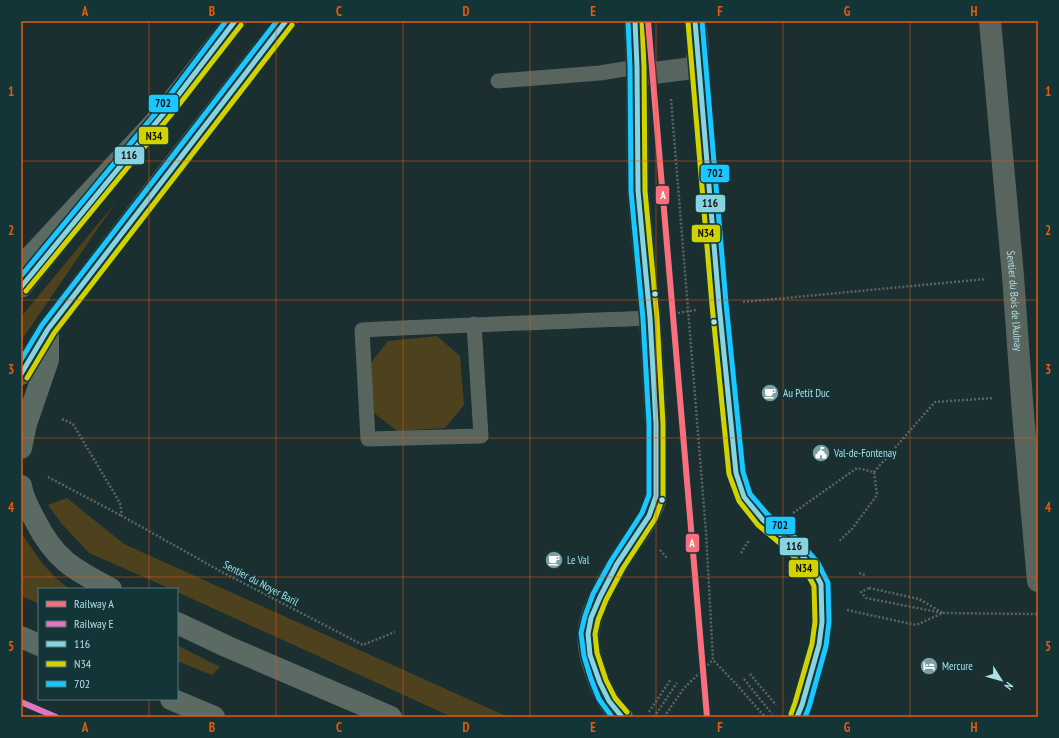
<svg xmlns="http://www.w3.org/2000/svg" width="1059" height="738" font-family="'PT Sans Narrow',sans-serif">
	<rect width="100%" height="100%" fill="#1b2e30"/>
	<path fill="#4e411e" d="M 116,202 L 21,341 L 21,317 Z
		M 437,336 L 460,356 L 464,405 L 445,428 L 397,431 L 374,413 L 370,364 L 388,341 Z
		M 67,498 L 124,544 L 508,717 L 452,717 L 177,592 L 177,589 L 171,589 L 89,553 L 61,523 L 48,505 Z
		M 21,532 C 34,553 49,575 70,589 L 39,589 L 39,604 L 21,596 Z
		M 177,645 L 220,667 L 212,675 L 177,661 Z"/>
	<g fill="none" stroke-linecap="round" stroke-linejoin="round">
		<path stroke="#5a6662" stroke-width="2.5" stroke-dasharray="2 2" stroke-linecap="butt" d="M 671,99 L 706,532 L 713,660 L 737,685 L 765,717
			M 743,302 L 986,279
			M 678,313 L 696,310
			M 62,419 L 73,424 L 120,503 L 122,516 L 222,572 L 363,645 L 395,632
			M 874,472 L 935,402 L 994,398
			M 48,477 L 122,516
			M 793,513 L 857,468 L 874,472 L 877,495 L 852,529 L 839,541
			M 660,550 L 668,559
			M 741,553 L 749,540
			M 859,573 L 865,575
			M 869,588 L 919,599 L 943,613 L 866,598 L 861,592 Z
			M 847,610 L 916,625 L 943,613 L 1038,614
			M 750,674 L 776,705
			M 744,679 L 772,714
			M 649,712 L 671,679
			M 654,717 L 677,683
			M 664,717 L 684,688 L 713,660"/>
		<path stroke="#58645e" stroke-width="15" d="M 698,57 L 700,92 L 719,304 L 736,473 L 744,497 L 763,520 L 793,545 L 812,567 L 821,584 L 822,622 L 819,645 L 802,705 L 797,717
			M 498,81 L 600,73 L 637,67
			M 474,324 L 481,436 L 368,439 L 362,330 C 458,325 554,322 650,318"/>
		<g stroke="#58645e" stroke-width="22">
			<path id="s1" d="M 990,21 L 1013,276 L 1023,414 L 1038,581"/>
			<path d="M 622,717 C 609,705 600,687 595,670 C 590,657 587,643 589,628 C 593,604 615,567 629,546 C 640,530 652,515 656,496 L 656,424 L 650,318 L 638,191 L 637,67"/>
		</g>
		<path stroke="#576560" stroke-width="22" d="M 635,21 L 637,67 L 639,72 L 646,74 L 693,68 C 702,58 696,34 695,21
			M 147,133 L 235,21
			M 21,287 L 65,232
			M 21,374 L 48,329 L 166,175 L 286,21"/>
		<path stroke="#5b6a63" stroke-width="22" d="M 21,267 L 158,119
			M 21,448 L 26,424 L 48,360 L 48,329
			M 21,486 C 23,498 29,509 35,520 C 55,560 73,569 111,589
			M 177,623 L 228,647 L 391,717
			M 21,637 L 39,645
			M 171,699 L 214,717"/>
		<defs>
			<path id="bus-1" d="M 695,21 L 719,304 L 736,473 L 744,497 L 763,520 L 793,545 L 812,567 L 821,584 L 822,622 L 819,645 L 802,705 L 797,717
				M 21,287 L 169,107 L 235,21
				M 21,374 L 48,329 L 286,21
				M 622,717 L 609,701 L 600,683 L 590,655 L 588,634 L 591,618 L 600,597 L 617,564 L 649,516 L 656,496 L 656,424 L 650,318 L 638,191 L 637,67 L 635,21"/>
			<path id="bus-2" d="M 688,22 L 712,305 L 729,474 L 739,501 L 758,525 L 788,550 L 806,571 L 814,586 L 815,622 L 812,644 L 795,703 L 791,714
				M 26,291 L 174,111 L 241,25
				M 27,378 L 54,333 L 292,25
				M 627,712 L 615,698 L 606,680 L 597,653 L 595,634 L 598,620 L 606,600 L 623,568 L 655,519 L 663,497 L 663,424 L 657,318 L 645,191 L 644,67 L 642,21"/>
			<path id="bus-3" d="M 702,21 L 726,303 L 743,472 L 750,494 L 768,515 L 798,540 L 818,563 L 828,583 L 829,622 L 826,646 L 809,707 L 805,717
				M 21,276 L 164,103 L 226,21
				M 21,360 L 42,325 L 277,21
				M 612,717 L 599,699 L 591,679 L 584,656 L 581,633 L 585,616 L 593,594 L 611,561 L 642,513 L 649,495 L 649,424 L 643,319 L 631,191 L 630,67 L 628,21"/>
		</defs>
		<use href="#bus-1" stroke="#133538" stroke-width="8"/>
		<use href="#bus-2" stroke="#133538" stroke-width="8"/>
		<use href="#bus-3" stroke="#133538" stroke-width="8"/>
		<use href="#bus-1" stroke="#87d3df" stroke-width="5"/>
		<use href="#bus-2" stroke="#d2d200" stroke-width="5"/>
		<use href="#bus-3" stroke="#1ac7ff" stroke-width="5"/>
		<defs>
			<path id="rail-1" d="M 648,21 L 707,717"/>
			<path id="rail-2" d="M 21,702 L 56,717"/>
		</defs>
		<use href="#rail-1" stroke="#133538" stroke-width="9"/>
		<use href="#rail-2" stroke="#133538" stroke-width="9"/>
		<use href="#rail-1" stroke="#fb6e7c" stroke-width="6"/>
		<use href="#rail-2" stroke="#e376bb" stroke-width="6"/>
	</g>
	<path fill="none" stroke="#e8590c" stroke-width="1" stroke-opacity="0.55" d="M 149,21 L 149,589M 276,21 L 276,717M 403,21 L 403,717M 530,21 L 530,717M 656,21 L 656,717M 783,21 L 783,717M 910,21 L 910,717M 21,161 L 1038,161M 21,300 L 1038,300M 21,438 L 1038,438M 21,577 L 1038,577M 149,699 L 149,717"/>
	<defs>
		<symbol id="cafe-disc" viewBox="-11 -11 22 22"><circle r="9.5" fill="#7ca1a5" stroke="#133538"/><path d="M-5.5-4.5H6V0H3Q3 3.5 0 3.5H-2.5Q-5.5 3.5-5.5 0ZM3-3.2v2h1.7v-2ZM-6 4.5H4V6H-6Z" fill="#fff"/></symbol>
		<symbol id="civic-disc" viewBox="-11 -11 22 22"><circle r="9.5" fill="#7ca1a5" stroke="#133538"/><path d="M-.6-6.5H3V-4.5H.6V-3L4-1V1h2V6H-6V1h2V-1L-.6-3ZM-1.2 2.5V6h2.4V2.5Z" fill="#fff"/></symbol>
		<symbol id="hotel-disc" viewBox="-11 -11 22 22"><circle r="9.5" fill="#7ca1a5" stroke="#133538"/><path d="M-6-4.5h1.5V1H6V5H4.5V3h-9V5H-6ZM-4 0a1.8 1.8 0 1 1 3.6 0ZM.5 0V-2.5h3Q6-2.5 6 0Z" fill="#fff"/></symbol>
	</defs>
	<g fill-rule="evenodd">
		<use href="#cafe-disc" x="760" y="383" width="20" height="20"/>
		<use href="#civic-disc" x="811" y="443" width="20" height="20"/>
		<use href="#cafe-disc" x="544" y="550" width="20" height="20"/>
		<use href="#hotel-disc" x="919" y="656" width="20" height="20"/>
	</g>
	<g fill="#b0dfe4" stroke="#133538" stroke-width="1.5">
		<circle cx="655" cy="294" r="3.5"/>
		<circle cx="714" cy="322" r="3.5"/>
		<circle cx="662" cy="500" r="3.5"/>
	</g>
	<g text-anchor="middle" stroke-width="4" stroke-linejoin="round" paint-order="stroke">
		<g font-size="11" fill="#b0dfe4" stroke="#133538">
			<text dy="4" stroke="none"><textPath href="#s1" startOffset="281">Sentier du Bois de l'Aulnay</textPath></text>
			<text transform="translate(261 583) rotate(28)" y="4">Sentier du Noyer Baril</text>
		</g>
		<g font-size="11" fill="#b0dfe4" stroke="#133538" text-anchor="start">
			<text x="783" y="397">Au Petit Duc</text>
			<text x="834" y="457">Val-de-Fontenay</text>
			<text x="567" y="564">Le Val</text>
			<text x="942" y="670">Mercure</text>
		</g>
	</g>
	<g stroke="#133538" stroke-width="1.5">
		<rect x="148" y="94" width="31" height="19" rx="4" fill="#1ac7ff"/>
		<rect x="138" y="126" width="31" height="19" rx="4" fill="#d2d200"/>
		<rect x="114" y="146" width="31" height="19" rx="4" fill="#87d3df"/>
		<rect x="700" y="164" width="30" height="19" rx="4" fill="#1ac7ff"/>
		<rect x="655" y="185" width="15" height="20" rx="4" fill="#fb6e7c"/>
		<rect x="695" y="194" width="31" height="19" rx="4" fill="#87d3df"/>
		<rect x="691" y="224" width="30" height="19" rx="4" fill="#d2d200"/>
		<rect x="765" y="516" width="31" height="19" rx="4" fill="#1ac7ff"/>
		<rect x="685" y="533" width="15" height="20" rx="4" fill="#fb6e7c"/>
		<rect x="779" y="537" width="30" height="19" rx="4" fill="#87d3df"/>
		<rect x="788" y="559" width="31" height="19" rx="4" fill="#d2d200"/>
	</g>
	<g font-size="11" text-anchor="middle" font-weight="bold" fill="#fff">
		<text x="663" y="199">A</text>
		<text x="692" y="547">A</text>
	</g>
	<g font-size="11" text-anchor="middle" font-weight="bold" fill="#111">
		<text x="163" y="107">702</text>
		<text x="154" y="140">N34</text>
		<text x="129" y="159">116</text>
		<text x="715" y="177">702</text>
		<text x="710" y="207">116</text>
		<text x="706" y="237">N34</text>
		<text x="780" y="529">702</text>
		<text x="794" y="550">116</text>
		<text x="804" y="572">N34</text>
	</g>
	<rect width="1059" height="738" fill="none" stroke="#133538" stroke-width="44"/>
	<rect x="38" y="588" width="140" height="112" fill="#133538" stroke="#52797d"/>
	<rect x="46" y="601" width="20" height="6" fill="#fb6e7c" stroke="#52797d"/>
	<text x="74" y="608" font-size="12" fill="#b0dfe4">Railway A</text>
	<rect x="46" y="621" width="20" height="6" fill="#e376bb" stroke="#52797d"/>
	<text x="74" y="628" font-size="12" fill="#b0dfe4">Railway E</text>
	<rect x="46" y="641" width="20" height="6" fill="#87d3df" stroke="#52797d"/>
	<text x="74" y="648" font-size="12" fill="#b0dfe4">116</text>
	<rect x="46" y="661" width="20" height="6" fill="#d2d200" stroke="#52797d"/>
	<text x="74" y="668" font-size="12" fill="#b0dfe4">N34</text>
	<rect x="46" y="681" width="20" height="6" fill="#1ac7ff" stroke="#52797d"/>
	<text x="74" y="688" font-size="12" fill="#b0dfe4">702</text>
	<g transform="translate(1001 680) rotate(127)" stroke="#133538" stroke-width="3" paint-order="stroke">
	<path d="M0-3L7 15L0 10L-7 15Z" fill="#b0dfe4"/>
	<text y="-6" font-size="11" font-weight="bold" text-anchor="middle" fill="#b0dfe4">N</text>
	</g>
	<rect x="22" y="22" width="1015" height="694" fill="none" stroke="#e8590c" stroke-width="1.5"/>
	<g font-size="13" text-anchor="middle" font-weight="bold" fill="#e8590c">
		<text x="85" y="16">A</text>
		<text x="212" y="16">B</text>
		<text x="339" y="16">C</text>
		<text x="466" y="16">D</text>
		<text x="593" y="16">E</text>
		<text x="720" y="16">F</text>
		<text x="847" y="16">G</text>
		<text x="974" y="16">H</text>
		<text x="11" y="96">1</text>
		<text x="1048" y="96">1</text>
		<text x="11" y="235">2</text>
		<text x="1048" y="235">2</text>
		<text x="11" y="374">3</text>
		<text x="1048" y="374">3</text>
		<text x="11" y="512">4</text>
		<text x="1048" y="512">4</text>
		<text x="11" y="651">5</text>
		<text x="1048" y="651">5</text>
		<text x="85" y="732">A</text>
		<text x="212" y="732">B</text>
		<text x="339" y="732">C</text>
		<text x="466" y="732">D</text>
		<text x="593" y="732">E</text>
		<text x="720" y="732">F</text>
		<text x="847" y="732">G</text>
		<text x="974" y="732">H</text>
	</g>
</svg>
